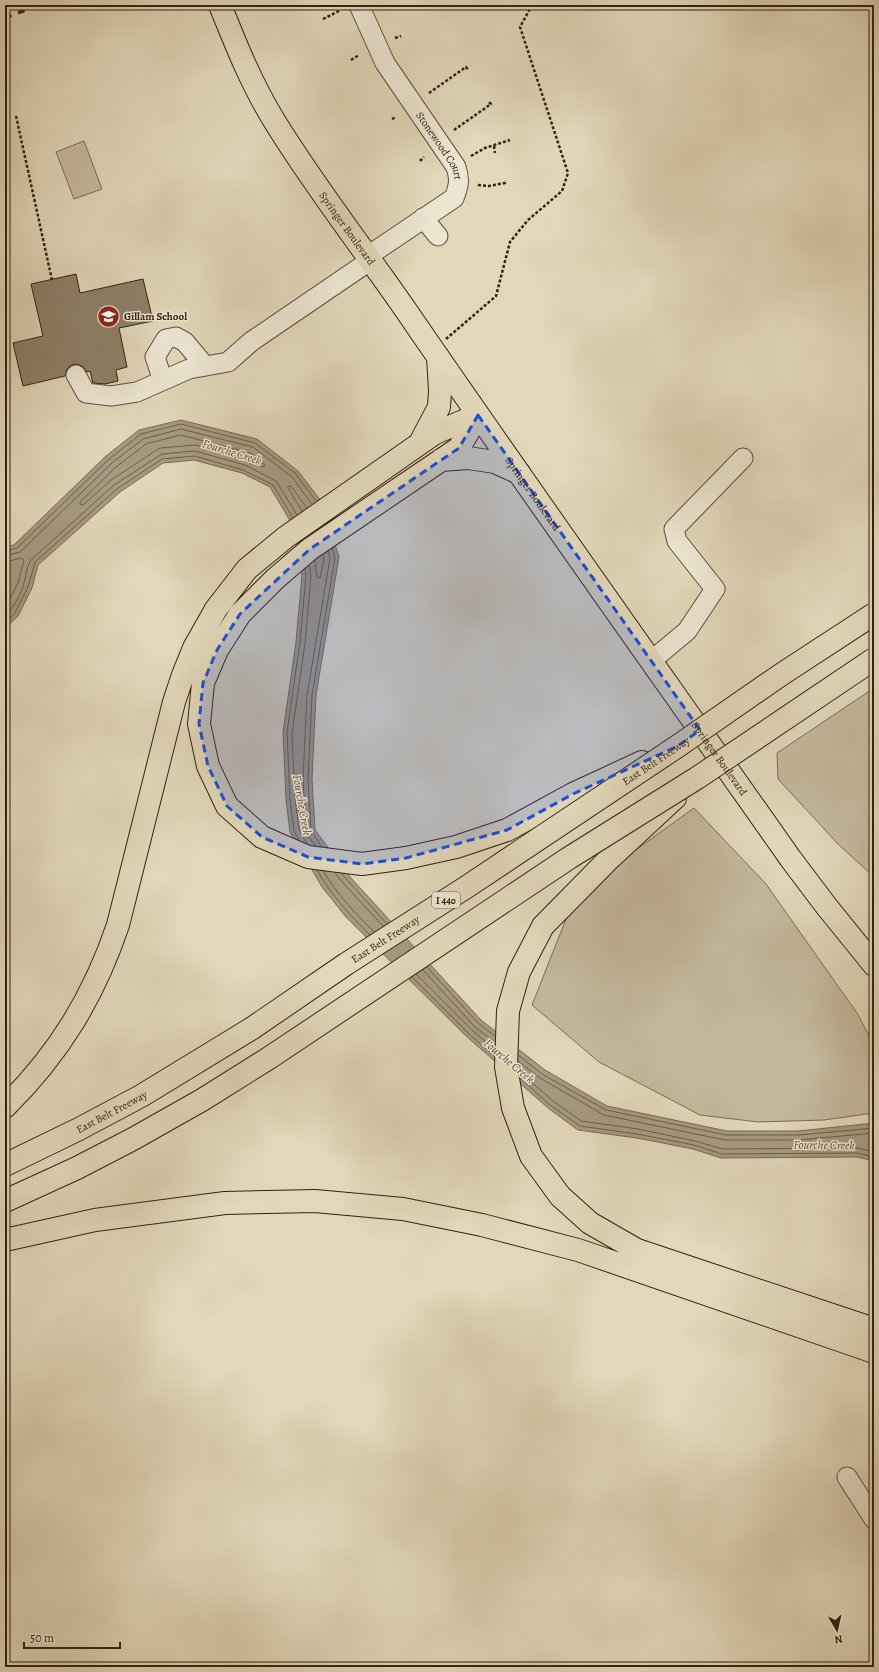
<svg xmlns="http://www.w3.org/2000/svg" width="879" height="1672" font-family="Alegreya,serif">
	<rect width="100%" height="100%" fill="#e1d7b9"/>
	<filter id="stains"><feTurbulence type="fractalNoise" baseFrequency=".005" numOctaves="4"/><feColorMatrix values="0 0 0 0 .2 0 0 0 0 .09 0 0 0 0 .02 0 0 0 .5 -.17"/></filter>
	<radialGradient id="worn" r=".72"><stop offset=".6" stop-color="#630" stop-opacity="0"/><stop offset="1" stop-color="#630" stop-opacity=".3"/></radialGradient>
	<path fill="#c4b89c" stroke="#7c6c56" d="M 84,141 L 102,189 L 74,199 L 56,152 Z
		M 874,688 L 874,877 L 838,844 L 778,779 L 777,753 Z
		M 694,808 L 766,884 L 857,1013 L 874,1045 L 874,1113 L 824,1120 L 758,1122 L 700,1115 L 599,1062 L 532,1005 L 570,909 L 630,854 Z"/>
	<path fill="#a69980" stroke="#786954" d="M 181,420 L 257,439 L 298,471 L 321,501 L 339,557 L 316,695 L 312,779 L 315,830 L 351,878 L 481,1020 L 545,1070 L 607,1106 L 727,1131 L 798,1131 L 874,1123 L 874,1161 L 857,1157 L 721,1158 L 693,1149 L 637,1138 L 578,1130 L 548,1108 L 466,1036 L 346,917 L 322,887 L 290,832 L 286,799 L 283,732 L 296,642 L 302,575 L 292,524 L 270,487 L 242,473 L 194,460 L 163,463 L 120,492 L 38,565 L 32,588 L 18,616 L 5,628 L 5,547 L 14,545 L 106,456 L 139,430 Z"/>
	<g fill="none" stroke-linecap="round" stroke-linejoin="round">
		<path stroke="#6d5d48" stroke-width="1" d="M 181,435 L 250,453 L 264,464 L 265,466 L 262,467 L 246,459 L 196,445 L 160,448 L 111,480 L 83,505 L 80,504 L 80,502 L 116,467 L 146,444 Z
			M 302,511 L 288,488 L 288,486 L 291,486 L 307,508
			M 5,551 L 17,548 L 109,459 L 141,434 L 181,424 L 255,443 L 295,473 L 316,501
			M 5,556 L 20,552 L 112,463 L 143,439 L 181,429 L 253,447 L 292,477 L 312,504
			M 315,561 L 317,577 L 320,578 L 324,559 L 323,555
			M 5,562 L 21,558 L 24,560 L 18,583 L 5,608
			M 5,616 C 14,608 21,594 24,583 C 26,575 27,565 32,559 L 114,485 L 162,454 L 195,451 L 245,465 L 276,481 L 297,515
			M 5,623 L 15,613 L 28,587 L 35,562 L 117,489 L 162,459 L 195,456 L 243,470 L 273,485 L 293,518
			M 299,840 L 294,831 L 290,799 L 287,732 L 300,642 L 306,575 L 305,569
			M 307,844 L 299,829 L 295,798 L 292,733 L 305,643 L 311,575 L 309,565
			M 316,846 L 307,835 L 306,830 L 303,779 L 307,695 L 330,558 L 328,551
			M 322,847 L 311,830 L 308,779 L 312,695 L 335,558 L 332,548
			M 317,870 C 331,895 350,915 370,935
			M 323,871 C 337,894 355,913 374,932
			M 335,873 L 344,884 L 383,926
			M 342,874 L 387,924
			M 427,967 L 478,1023 L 495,1036
			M 423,970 L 475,1027 L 495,1042
			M 416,974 L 472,1030 L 495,1050
			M 412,977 L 468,1033 L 494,1056
			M 518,1055 L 542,1074 L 606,1110 L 726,1135 L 799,1135 L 874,1128
			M 518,1061 L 540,1078 L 604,1115 L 725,1140 L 799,1140 L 874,1133
			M 519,1071 L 553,1101 L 581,1121 L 638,1129 L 695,1141 L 723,1149 L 857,1148 L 874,1152
			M 520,1078 L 550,1105 L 580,1126 L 637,1134 L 694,1145 L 722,1154 L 857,1153 L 874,1157"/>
	</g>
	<path fill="#8e8068" stroke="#342111" d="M 76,274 L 80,293 L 143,279 L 153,321 L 119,328 L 127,367 L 116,370 L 118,381 L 105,384 L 93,383 L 90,371 L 87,372 L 82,366 L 76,364 L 71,365 L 67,369 L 65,376 L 23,386 L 13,343 L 43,336 L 31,284 Z"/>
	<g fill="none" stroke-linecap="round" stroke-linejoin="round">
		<defs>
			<g id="minor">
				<path id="s1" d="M 359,5 L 385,63 L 456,167 C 460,179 459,186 454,198 L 368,256"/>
				<path d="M 423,218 L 438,236"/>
				<path d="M 76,375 L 86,393 L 111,396 L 137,392 L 189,369 L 228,362 L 252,341 L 371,260"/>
				<path d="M 166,379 L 161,375 L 155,357 L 166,339 L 176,337 L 185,342 L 205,366"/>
				<path d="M 651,661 L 687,631 L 715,589 L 677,541 L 674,529 L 743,458"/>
				<path d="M 847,1477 L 874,1519"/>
			</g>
			<g id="major">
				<path id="s2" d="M 220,5 C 236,45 252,85 275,122 C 318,192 370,257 416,325 C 539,504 665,680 790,858 L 827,907 L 874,965"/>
			</g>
			<path id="highway" d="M 478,415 L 459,448 L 310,549 L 275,579 L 240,614 L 217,650 L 203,683 L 199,724 L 208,766 L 227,806 L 262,837 L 308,857 L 362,864 L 406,858 L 456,847 L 507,830 L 573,794 L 642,762
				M 420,443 L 439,407 L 440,391 L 438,357
				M 441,460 L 468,458 L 495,462 L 519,473
				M 675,798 L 607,861 L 543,926 L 519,972 L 508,1011 L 506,1067 L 513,1108 L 531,1156 L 560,1196 L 590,1223 L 637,1250 L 874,1329
				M 5,1107 C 59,1054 94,996 118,925 L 174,702 L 183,675 L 194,648 L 216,609 L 247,569 L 286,537 L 435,433 L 478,415
				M 5,1240 L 95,1220 L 225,1203 L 315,1201 L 403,1209 L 482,1225 L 578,1250 L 874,1352"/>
		</defs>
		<use href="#minor" stroke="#5f4e3b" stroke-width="21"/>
		<use href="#major" stroke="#342111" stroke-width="24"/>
		<use href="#highway" stroke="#342111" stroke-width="24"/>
		<path stroke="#342111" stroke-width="2.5" stroke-dasharray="3 2" stroke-linecap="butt" d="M 323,19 L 339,11
			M 395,38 L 401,36
			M 351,60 L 359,55
			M 429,93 L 466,67 L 468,70
			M 16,116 L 52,280
			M 392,119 L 396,117
			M 454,130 L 491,104 L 489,102
			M 494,146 L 495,153
			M 471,156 L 485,148 L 510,140
			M 420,161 L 424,157
			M 478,185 L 489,186 L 505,183 L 505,180
			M 446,339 L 496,296 L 510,242 L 528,220 L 562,191 L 568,173 L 520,27 L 532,5"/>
		<use href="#minor" stroke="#ece5d2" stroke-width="19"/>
		<use href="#major" stroke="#e1d7b9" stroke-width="22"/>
		<use href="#highway" stroke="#e1d7b9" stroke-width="22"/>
		<path stroke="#342111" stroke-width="3" stroke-dasharray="7 7" stroke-linecap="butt" d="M 5,18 L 39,5"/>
		<defs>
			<g id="highway-bridge">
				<path id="s3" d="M 5,1165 L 79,1129 L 141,1096 L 251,1029 L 346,964 L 465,888 L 678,746 L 782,674 L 874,614"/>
				<path d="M 5,1201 L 77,1168 L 133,1139 L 202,1100 L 269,1058 L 569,858 L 697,778 L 874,659"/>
			</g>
		</defs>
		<use href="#highway-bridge" stroke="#342111" stroke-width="24" stroke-linecap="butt"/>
		<use href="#highway-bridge" stroke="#e1d7b9" stroke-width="22"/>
	</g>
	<path fill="#1d4ed8" fill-opacity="0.2" stroke="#1d4ed8" stroke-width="3" stroke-dasharray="8 5" stroke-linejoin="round" d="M 478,415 L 700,730 L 678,746 L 573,794 L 507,830 L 406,858 L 362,864 L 308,857 L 262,837 L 227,806 L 208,766 L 199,724 L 203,683 L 217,650 L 240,614 L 310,549 L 459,448 Z"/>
	<defs>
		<symbol id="school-disc" viewBox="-11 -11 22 22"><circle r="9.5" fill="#8f2418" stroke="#ece5d2"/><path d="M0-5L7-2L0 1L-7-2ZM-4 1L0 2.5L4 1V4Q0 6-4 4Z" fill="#fff"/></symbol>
	</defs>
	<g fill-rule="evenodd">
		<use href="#school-disc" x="96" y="304" width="25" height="25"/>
	</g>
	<g text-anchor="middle" stroke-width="3" stroke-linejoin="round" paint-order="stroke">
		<rect fill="#ece5d2" stroke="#6b5c4b" stroke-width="1" x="432" y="892" width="28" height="16" rx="3"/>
		<g font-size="10" font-weight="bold" fill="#342111">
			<text x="446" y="904">I 440</text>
		</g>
		<g font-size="11" fill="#342111" stroke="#ece5d2">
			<text dy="4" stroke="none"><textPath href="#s1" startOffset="163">Stonewood Court</textPath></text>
			<text dy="4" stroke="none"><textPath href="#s2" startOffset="258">Springer Boulevard</textPath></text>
			<text dy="4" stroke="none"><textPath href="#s2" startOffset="582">Springer Boulevard</textPath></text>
			<text dy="4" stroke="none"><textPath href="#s2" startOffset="906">Springer Boulevard</textPath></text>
			<text dy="4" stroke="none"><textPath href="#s3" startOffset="767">East Belt Freeway</textPath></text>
			<text dy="4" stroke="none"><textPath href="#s3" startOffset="443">East Belt Freeway</textPath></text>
			<text dy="4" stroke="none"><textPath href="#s3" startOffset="119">East Belt Freeway</textPath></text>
		</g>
		<g font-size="11" font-weight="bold" fill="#342111" stroke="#ece5d2" text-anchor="start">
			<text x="124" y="320">Gillam School</text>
		</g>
		<g font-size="12" font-style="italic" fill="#5c4b38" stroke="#ece5d2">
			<text transform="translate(232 452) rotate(17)" y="4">Fourche Creek</text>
			<text transform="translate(302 805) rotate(80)" y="4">Fourche Creek</text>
			<text transform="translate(509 1061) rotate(40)" y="4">Fourche Creek</text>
			<text transform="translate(824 1145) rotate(1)" y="4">Fourche Creek</text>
		</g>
	</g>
	<rect width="879" height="1672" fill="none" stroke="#e1d7b9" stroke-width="20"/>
	<rect x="6" y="6" width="867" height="1660" fill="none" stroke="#342111" stroke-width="2"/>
	<rect x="10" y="10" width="859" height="1652" fill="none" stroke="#342111"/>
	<g transform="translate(837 1630) rotate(171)" stroke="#ece5d2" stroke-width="3" paint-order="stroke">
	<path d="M0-3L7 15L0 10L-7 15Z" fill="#342111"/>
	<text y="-6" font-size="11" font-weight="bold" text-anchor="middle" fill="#342111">N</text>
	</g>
	<path d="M24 1642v6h96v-6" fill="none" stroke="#342111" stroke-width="2"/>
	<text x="30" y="1642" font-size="12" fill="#342111" stroke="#ece5d2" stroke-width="3" paint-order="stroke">50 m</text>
	<rect width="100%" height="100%" filter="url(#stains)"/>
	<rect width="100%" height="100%" fill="url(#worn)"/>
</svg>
